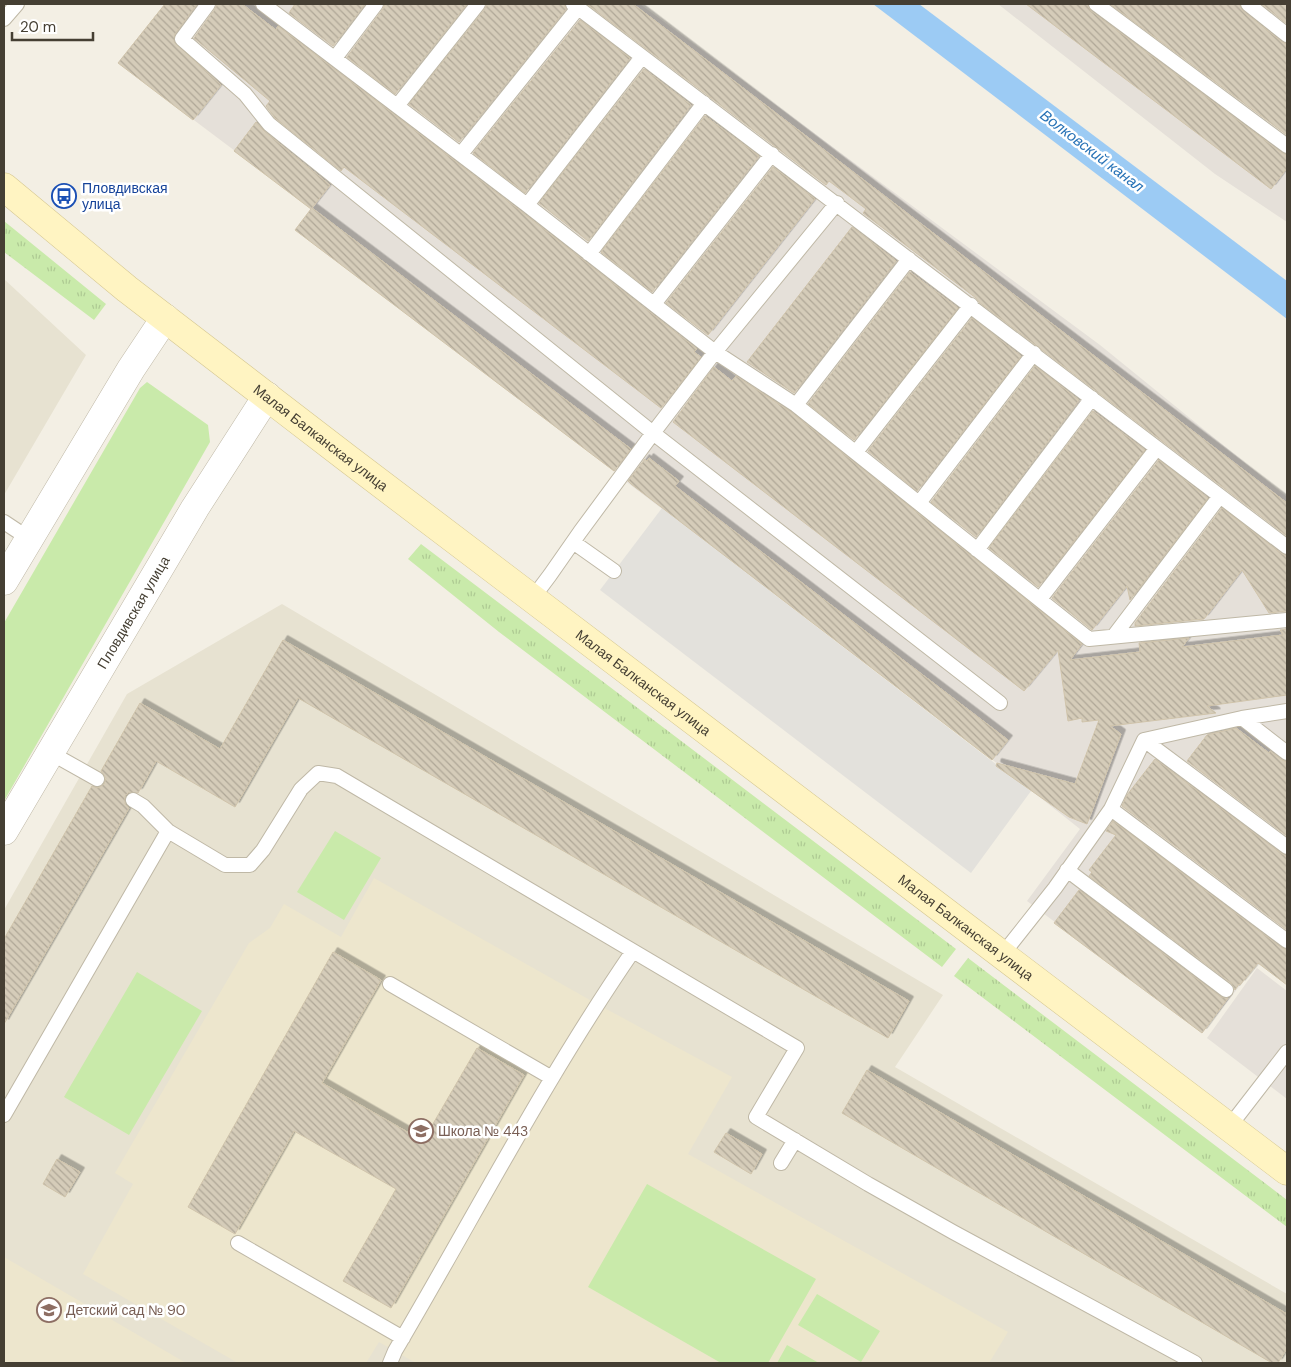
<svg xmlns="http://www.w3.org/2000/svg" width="1291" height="1367" font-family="'DM Sans',sans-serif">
	<defs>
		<pattern id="grass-tufts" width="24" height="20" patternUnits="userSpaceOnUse" patternTransform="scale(1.25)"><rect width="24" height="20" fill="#c9eaaa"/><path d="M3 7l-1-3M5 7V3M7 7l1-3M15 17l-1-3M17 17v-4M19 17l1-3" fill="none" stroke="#aeca93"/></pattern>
		<pattern id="building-back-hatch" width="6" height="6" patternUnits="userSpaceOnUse" patternTransform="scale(1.25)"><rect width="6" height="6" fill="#d5ccb9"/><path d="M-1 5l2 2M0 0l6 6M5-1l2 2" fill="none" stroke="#afa797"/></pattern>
		<filter id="shadow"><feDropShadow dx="4.5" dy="-4.5" stdDeviation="0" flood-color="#0004"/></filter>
	</defs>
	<rect width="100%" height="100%" fill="#f3efe4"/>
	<path fill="#e7e2d1" d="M 4,279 L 86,355 L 4,495 Z
		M 282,604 L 943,995 L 895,1067 L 1287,1294 L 1287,1363 L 4,1363 L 4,910 L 127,694 Z"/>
	<path fill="#e5e0d9" d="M 165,4 L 640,4 L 1100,345 L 1287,497 L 1287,985 L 1258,963 L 1202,1033 L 1027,901 L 1080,829 L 980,750 L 620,477 L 612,469 L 295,230 L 311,208 L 118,63 Z
		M 998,4 L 1287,4 L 1287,222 L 1215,174 Z
		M 1257,968 L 1287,991 L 1287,1099 L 1207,1038 Z"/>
	<path fill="#ede6cd" d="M 374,878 L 597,1004 L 732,1077 L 688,1154 L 1008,1332 L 989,1363 L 416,1363 L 379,1342 L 366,1363 L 238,1363 L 83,1274 L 133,1184 L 115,1173 L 249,943 L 270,928 L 284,904 L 341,937 Z
		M 4,1257 L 186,1363 L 4,1363 Z"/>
	<path fill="url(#grass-tufts)" d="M 4,221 L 106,304 L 94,320 L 4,252 Z
		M 421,544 L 956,949 L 942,967 L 499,632 L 408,559 Z
		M 968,958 L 1287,1200 L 1287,1227 L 954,976 Z"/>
	<path fill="#c9eaaa" d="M 147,382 L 208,425 L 210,442 L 4,801 L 4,623 L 140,388 Z
		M 335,831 L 381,858 L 344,920 L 297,892 Z
		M 137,972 L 202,1011 L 129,1135 L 64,1097 Z
		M 647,1184 L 816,1279 L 768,1363 L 721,1363 L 588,1287 Z
		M 817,1294 L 880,1331 L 861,1362 L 798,1325 Z
		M 787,1345 L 819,1363 L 777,1363 Z"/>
	<path fill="#e3e1dc" d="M 662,508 L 1031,791 L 971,873 L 600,590 Z"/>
	<path fill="#9ccbf4" d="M 873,4 L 919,4 L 1287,281 L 1287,319 Z"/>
	<path fill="url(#building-back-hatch)" stroke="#d0c4ab" filter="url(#shadow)" d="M 165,4 L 197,4 L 175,34 L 174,42 L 221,85 L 193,120 L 118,63 Z
		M 217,4 L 242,4 L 276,30 L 278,26 L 522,212 L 697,349 L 694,352 L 701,357 L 661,408 L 344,167 L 341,171 L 275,118 L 266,106 L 270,101 L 194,38 L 215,9 Z
		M 295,4 L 365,4 L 333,46 L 289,13 Z
		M 385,4 L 467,4 L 395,94 L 347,57 L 383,9 Z
		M 487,4 L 564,4 L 566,9 L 459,142 L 409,104 L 485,9 Z
		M 587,4 L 633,4 L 1287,503 L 1287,536 L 979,302 L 976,298 L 863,213 L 866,209 L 829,181 L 826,185 Z
		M 1026,4 L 1087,4 L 1091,11 L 1282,153 L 1287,155 L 1287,168 L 1271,189 Z
		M 1110,4 L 1239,4 L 1243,11 L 1282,42 L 1287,44 L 1287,135 Z
		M 1262,4 L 1287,4 L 1287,24 Z
		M 580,20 L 630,58 L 525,193 L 473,153 Z
		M 644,69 L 691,105 L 588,241 L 539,203 Z
		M 705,116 L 759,156 L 652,292 L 601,252 Z
		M 256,122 L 264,131 L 330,185 L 312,208 L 631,449 L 614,471 L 295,230 L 311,209 L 234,151 Z
		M 773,167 L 815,199 L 708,335 L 666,303 Z
		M 852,227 L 896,261 L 794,393 L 747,362 Z
		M 910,272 L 958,308 L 854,440 L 808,404 Z
		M 972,318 L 1021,356 L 917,491 L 868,451 Z
		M 1035,366 L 1079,400 L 976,537 L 931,502 Z
		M 714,367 L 732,381 L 736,376 L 791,412 L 1082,644 L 1070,660 L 1140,652 L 1139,643 L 1189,638 L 1182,647 L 1283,635 L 1280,630 L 1287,629 L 1287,695 L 1207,706 L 1216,713 L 1110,726 L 1121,734 L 1087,824 L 1069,817 L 996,766 L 997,763 L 1075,784 L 1099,720 L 1082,722 L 1082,718 L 1068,721 L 1058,650 L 1024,691 L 673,422 Z
		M 1093,411 L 1145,450 L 1038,587 L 989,548 Z
		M 649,458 L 679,481 L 675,486 L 1008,740 L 992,760 L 631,484 L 628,481 L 645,459 L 647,461 Z
		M 1159,460 L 1208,498 L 1130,600 L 1127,586 L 1092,630 L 1052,598 Z
		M 1222,508 L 1282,554 L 1287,556 L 1287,611 L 1269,613 L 1242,570 L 1204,619 L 1135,626 L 1135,623 Z
		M 283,640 L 909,1001 L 888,1038 L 298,698 L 235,807 L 156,761 L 138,793 L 129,792 L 125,796 L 125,804 L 129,808 L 4,1024 L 4,939 L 92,786 L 98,788 L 104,784 L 106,778 L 101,771 L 140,703 L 220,749 Z
		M 1236,728 L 1269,753 L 1270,751 L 1282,760 L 1287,762 L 1287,836 L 1187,761 L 1207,735 Z
		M 1155,759 L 1282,854 L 1287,856 L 1287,930 L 1122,806 L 1127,795 Z
		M 1113,821 L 1282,948 L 1287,950 L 1287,985 L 1258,963 L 1240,985 L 1239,984 L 1235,990 L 1231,983 L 1089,876 L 1092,872 L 1089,870 L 1116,835 L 1106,831 Z
		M 1079,890 L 1221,997 L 1228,998 L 1202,1033 L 1054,923 Z
		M 333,952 L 381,980 L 322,1083 L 423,1141 L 477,1048 L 524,1075 L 391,1308 L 343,1281 L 396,1189 L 294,1131 L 235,1234 L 188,1207 Z
		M 867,1070 L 1287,1314 L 1287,1348 L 1278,1363 L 1272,1363 L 842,1113 Z
		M 726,1133 L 762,1154 L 751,1174 L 714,1152 Z
		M 57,1159 L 80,1172 L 65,1197 L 43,1184 Z"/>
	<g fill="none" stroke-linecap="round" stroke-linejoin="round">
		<defs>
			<path id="lane" d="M 208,4 L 182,39 L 245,94 L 269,124 L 653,433 L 1000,703
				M 263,4 L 527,205 L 715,352 L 796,405 L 1089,639 L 1287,620
				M 573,4 L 1287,547
				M 1096,4 L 1287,146
				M 1248,4 L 1287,35
				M 4,19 L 17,4
				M 335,58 L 376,4
				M 397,106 L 478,4
				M 461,154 L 578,8
				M 527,205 L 642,57
				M 589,254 L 704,103
				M 654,304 L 772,154
				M 796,405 L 909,259
				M 856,452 L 971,305
				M 919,503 L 1034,353
				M 4,522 L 28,538
				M 573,542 L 614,571
				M 977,550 L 1092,398
				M 532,599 L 550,575 L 580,532 L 653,433 L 715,352 L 837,203
				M 1040,599 L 1157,448
				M 1113,637 L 1220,496
				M 1242,718 L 1287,753
				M 1144,740 L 1287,847
				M 49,752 L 97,779
				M 133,800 L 143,806 L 168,831 L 225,865 L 250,865 L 263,850 L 301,789 L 318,773 L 337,776 L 797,1048 L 756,1117 L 868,1184 L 953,1232 L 1195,1363
				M 1111,809 L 1287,941
				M 1067,870 L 1226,990
				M 1002,955 L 1055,888 L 1111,809 L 1144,740 L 1242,718 L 1287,711
				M 390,984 L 552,1078
				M 4,1115 L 168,831
				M 1229,1127 L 1287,1052
				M 781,1163 L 795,1140
				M 238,1243 L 403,1338
				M 390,1363 L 395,1351 C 474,1217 545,1079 633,951"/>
			<g id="street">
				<path d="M 4,581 L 131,369 L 165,318"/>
				<path id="s1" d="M 4,831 L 195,508 L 267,396"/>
			</g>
			<g id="secondary">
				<path id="s2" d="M 4,187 L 127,289 L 347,458 L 1287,1171"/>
			</g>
		</defs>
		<use href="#lane" stroke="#bfb8a6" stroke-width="16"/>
		<use href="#street" stroke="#bfb8a6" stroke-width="29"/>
		<use href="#secondary" stroke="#d5c791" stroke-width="29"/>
		<use href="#lane" stroke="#fff" stroke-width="14"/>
		<use href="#street" stroke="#fff" stroke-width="28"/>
		<use href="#secondary" stroke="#fff4c2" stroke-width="28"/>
	</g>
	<defs>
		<symbol id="bus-ring" viewBox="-11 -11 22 22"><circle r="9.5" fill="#fff" stroke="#1a4fb4" stroke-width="1.5"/><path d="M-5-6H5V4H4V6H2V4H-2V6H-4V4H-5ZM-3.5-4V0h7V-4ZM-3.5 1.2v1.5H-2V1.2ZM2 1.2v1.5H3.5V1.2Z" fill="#1a4fb4"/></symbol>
		<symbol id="school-ring" viewBox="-11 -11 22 22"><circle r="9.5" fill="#fff" stroke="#8d6e63" stroke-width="1.5"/><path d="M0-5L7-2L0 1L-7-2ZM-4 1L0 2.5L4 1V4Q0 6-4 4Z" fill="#8d6e63"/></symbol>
	</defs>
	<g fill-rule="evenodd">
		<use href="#bus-ring" x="50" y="182" width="28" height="28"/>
		<use href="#school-ring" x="407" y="1117" width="28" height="28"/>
		<use href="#school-ring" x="35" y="1296" width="28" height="28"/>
	</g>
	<g text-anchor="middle" stroke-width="5" stroke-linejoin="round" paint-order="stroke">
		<g font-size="14" fill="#164399" stroke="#fff" text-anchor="start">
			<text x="82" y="193">Пловдивская<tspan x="82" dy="16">улица</tspan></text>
		</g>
		<g font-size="14" fill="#453f33" stroke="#fff">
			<text dy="5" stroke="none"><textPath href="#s2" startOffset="404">Малая Балканская улица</textPath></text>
			<text dy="5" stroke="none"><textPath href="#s1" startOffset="254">Пловдивская улица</textPath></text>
			<text dy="5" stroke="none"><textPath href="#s2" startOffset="809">Малая Балканская улица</textPath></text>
			<text dy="5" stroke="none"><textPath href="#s2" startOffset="1214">Малая Балканская улица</textPath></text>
		</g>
		<g font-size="14" fill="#785e54" stroke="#fff" text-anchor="start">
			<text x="438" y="1136">Школа № 443</text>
			<text x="66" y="1315">Детский сад № 90</text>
		</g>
		<g font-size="15" font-style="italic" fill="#2772b6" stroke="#fff">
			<text transform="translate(1092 151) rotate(37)" y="5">Волковский канал</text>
		</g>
	</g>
	<rect width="1291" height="1367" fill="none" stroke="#453f33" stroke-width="10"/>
	<path d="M12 32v8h81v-8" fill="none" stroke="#453f33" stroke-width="2.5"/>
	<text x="20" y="32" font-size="15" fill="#453f33" stroke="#ffffff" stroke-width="4" paint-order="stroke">20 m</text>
</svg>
